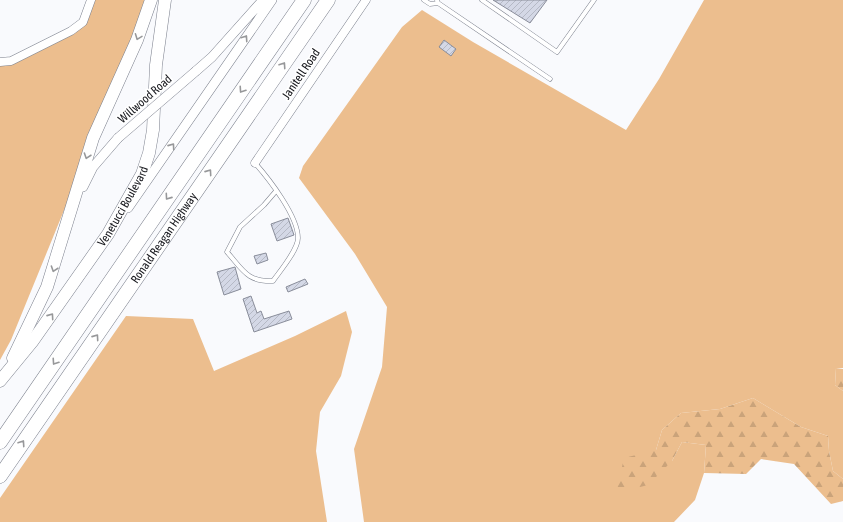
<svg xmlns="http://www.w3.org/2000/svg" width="843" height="522" font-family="'Asap Condensed',sans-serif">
	<defs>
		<pattern id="forest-firs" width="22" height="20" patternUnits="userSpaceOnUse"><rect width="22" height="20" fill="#ecbe8e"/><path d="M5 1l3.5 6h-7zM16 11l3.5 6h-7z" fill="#caa37a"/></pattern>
		<pattern id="building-hatch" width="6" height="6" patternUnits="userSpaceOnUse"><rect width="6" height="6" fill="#d4d8e6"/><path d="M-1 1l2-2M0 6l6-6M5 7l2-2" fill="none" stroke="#b5b9c5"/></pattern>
	</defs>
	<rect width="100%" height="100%" fill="#f9fafd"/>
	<path fill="#ecbe8e" d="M 91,0 L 150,0 L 11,340 L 0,360 L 0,60 L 11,61 L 71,31 L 88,13 Z
		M 704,0 L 843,0 L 843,368 L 836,368 L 835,385 L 843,391 L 843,479 L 833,471 L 829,451 L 828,436 L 801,427 L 753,398 L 720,409 L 681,413 L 662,430 L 656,450 L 672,461 L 682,442 L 706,445 L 704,473 L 695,500 L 674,522 L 364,522 L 354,449 L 382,367 L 387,307 L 355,254 L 299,178 L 303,166 L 402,27 L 422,10 L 473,42 L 626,130 L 659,79 Z
		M 346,311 L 352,332 L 341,376 L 320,412 L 316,451 L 327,522 L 0,522 L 0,498 L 126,316 L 193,319 L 214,371 L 295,336 Z"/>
	<path fill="url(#forest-firs)" d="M 836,368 L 843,369 L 843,391 L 835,385 Z
		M 753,398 L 801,427 L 828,436 L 829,451 L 833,471 L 843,479 L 843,501 L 831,504 L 794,464 L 761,459 L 746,474 L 704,473 L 706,445 L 682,442 L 672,461 L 648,485 L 616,493 L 624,458 L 656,450 L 662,430 L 681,413 L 720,409 Z"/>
	<path fill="url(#building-hatch)" stroke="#898d9a" d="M 493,0 L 547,0 L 530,23 Z
		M 444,40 L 456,49 L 451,56 L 439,47 Z
		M 288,218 L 294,235 L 277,241 L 271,224 Z
		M 266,253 L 268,260 L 257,264 L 254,256 Z
		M 235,267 L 241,289 L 224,295 L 217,272 Z
		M 305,279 L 308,284 L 288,292 L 286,287 Z
		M 251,296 L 257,313 L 261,311 L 264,319 L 289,311 L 292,319 L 254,332 L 243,299 Z"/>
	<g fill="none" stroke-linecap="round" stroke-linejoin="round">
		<defs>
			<path id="service" d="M 424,0 L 430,4 L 438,3
				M 437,0 L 438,3 L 550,79
				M 482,0 L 557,52 L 594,0
				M 255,163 C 269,179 298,216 298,238 C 298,250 280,271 273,281 C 247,282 243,270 227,252 L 240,227 L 264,205 L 276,191"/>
			<path id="minor" d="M 0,62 L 11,61 L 71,31 L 83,22 L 91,0
				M 255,163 L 366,0"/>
			<path id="tertiary" d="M 196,71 L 212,57 L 263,0
				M 83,187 L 93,167 L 118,138
				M 128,208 L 272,0"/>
			<g id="primary">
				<path d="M 13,358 L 47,287 L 93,138 L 137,40 L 151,0"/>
				<path id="s1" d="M 0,381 L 32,342 L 108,234 L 142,174 L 149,153 L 153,130 L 156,65 L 165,0"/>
			</g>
			<g id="motorway">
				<path d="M 0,442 L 304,0"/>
				<path id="s2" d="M 0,476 L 328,0"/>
			</g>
		</defs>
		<use href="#service" stroke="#7c808d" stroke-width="5"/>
		<use href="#minor" stroke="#7c808d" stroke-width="9"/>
		<use href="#tertiary" stroke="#7c808d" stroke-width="10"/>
		<use href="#primary" stroke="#7c808d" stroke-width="13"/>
		<use href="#motorway" stroke="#7c808d" stroke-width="15"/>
		<use href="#service" stroke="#fff" stroke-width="4"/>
		<use href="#minor" stroke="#fff" stroke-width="8"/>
		<use href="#tertiary" stroke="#fff" stroke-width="9"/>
		<use href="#primary" stroke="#fff" stroke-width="12"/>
		<use href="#motorway" stroke="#fff" stroke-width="14"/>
		<defs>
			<path id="tertiary-bridge" d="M 118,138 L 196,71"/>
		</defs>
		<use href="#tertiary-bridge" stroke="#7c808d" stroke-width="10" stroke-linecap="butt"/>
		<use href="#tertiary-bridge" stroke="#fff" stroke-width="9"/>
	</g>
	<defs><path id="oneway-chevron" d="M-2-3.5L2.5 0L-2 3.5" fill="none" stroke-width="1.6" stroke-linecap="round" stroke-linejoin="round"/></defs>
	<g stroke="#97989a">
		<use href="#oneway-chevron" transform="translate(138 37) rotate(111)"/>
		<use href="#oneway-chevron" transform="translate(245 38) rotate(-56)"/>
		<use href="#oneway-chevron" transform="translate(283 65) rotate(-56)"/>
		<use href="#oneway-chevron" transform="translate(242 90) rotate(124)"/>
		<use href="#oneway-chevron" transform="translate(172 146) rotate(-55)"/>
		<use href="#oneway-chevron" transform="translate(87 156) rotate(109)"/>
		<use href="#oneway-chevron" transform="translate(209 172) rotate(-55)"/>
		<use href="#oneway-chevron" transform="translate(168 197) rotate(125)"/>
		<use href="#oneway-chevron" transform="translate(54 269) rotate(109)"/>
		<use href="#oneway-chevron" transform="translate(51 316) rotate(-55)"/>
		<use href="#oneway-chevron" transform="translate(96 337) rotate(-55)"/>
		<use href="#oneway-chevron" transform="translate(55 362) rotate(124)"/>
		<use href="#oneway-chevron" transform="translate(22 443) rotate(-56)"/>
	</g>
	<g text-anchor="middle" stroke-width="3.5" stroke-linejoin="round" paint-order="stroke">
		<g font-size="12" fill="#18191e" stroke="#fff">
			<text transform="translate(301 74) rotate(-56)" y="4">Janitell Road</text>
			<text transform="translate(145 99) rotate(-41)" y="4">Willwood Road</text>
			<text dy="4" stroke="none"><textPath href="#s1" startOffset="214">Venetucci Boulevard</textPath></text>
			<text dy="4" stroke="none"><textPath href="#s2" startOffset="289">Ronald Reagan Highway</textPath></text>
		</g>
	</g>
</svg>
